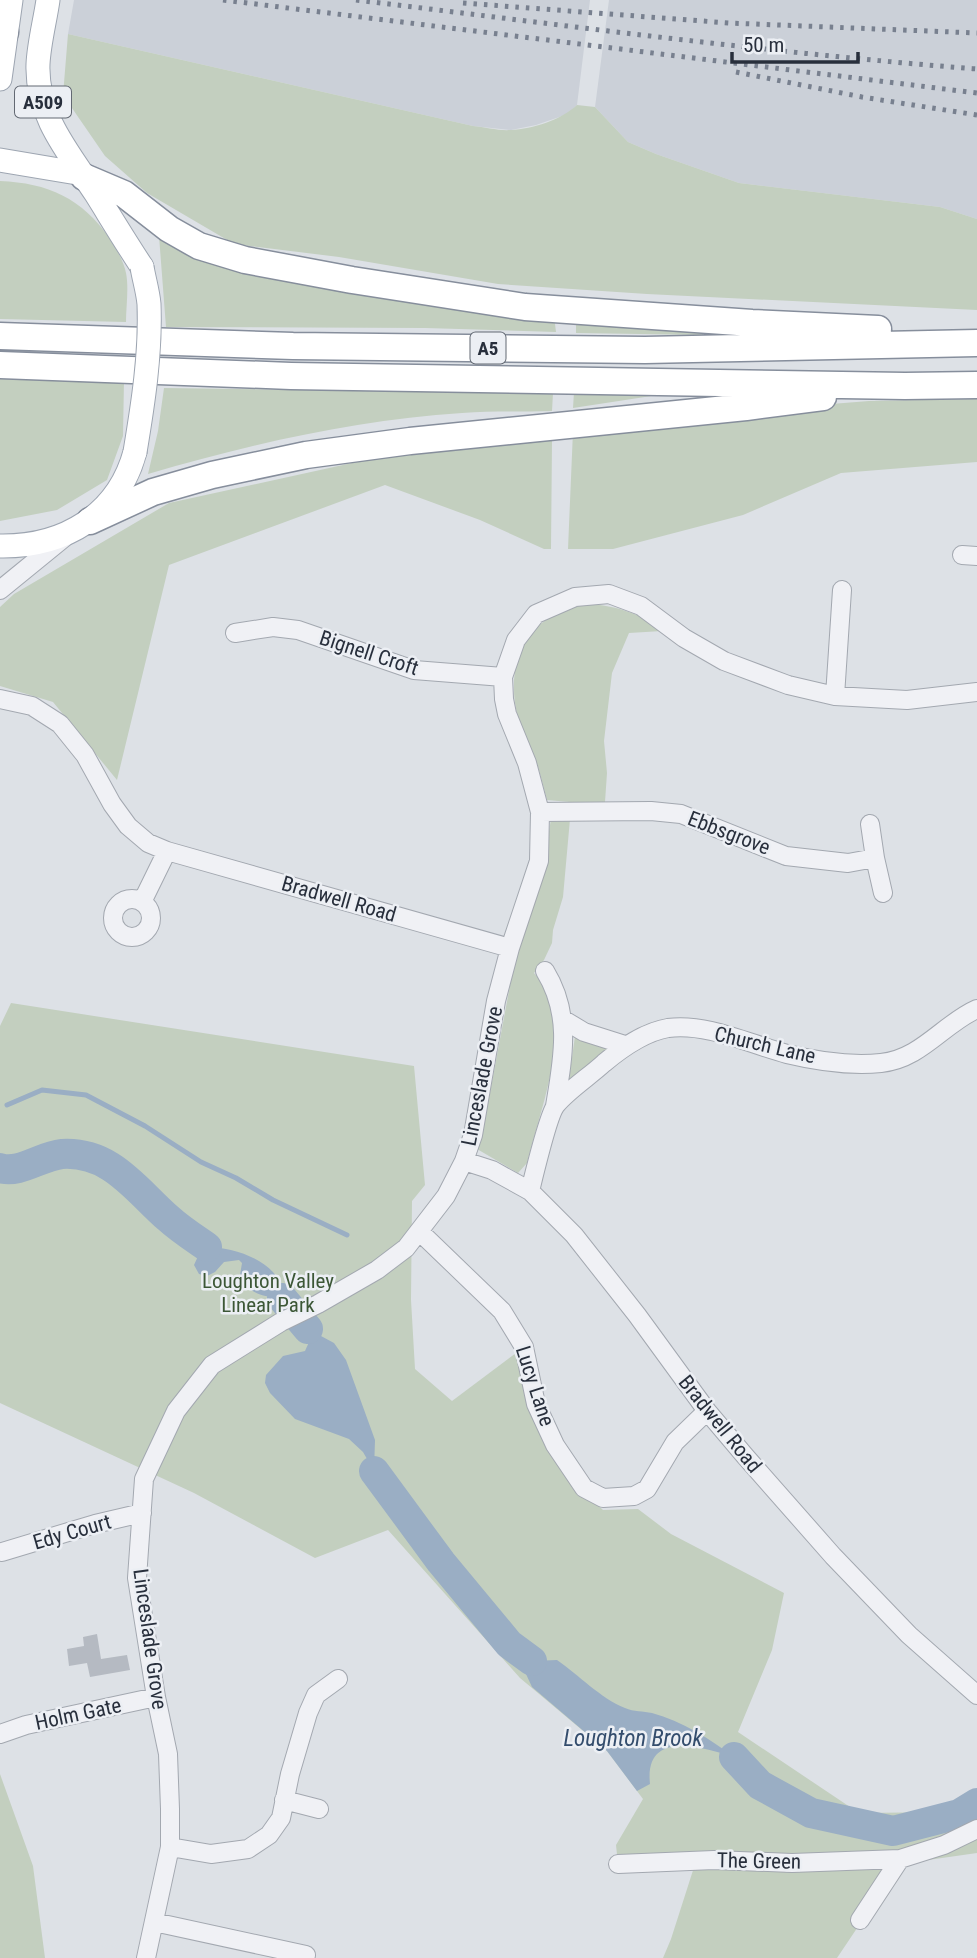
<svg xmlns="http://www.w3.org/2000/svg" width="977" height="1958" font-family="'Roboto Condensed',sans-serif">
	<rect width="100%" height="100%" fill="#dde1e6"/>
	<path fill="#cbd0d8" d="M 74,0 L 590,0 L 577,105 L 568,114 L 536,125 L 511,130 L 473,126 L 68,34 Z
		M 609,0 L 977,0 L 977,219 L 940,207 L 739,183 L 656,154 L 628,142 L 595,107 Z"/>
	<path fill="#c3cfbf" d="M 68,34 L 473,126 C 485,127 499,131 511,130 C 533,129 561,120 577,105 L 595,107 L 628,142 L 656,154 L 739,183 L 940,207 L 977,219 L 977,310 L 647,294 L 498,284 L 339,257 L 234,244 L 147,193 L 105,156 L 63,95 Z
		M 0,181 C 48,183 82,198 110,239 C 116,248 124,262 126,273 C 129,288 126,307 126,322 L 0,319 Z
		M 159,236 L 554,316 L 556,332 L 425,328 L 166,327 Z
		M 576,318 L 703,326 L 703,335 L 576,333 Z
		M 0,377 L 124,380 L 123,436 L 107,480 L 57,510 L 0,521 Z
		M 164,388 L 553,393 L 552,411 C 522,412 492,411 462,413 C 356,420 249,444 148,474 L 158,431 Z
		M 684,391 L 573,408 L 574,392 Z
		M 977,399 L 977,462 L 841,473 L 743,515 L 613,549 L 568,549 L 573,431 L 742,411 L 869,401 Z
		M 542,439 L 552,441 L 551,549 L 544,549 L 480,520 L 385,485 L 169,565 L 117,780 L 53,702 L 0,686 L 0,607 L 14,594 L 169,503 L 393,454 Z
		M 582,604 C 610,604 640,612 662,631 L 629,633 L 612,673 L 604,741 L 607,773 L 605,802 L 581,803 L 547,800 C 543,786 540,771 535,758 C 530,744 521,731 518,718 C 504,663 526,617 582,604 Z
		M 551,819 L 570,819 L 563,897 L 553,930 L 552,943 L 544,960 L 534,973 C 538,978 545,983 548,989 C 571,1032 538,1118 527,1163 L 518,1173 L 477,1149 L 486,1114 L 514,964 L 542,875 Z
		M 11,1003 L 414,1066 L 425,1185 L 412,1201 L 411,1300 L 415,1369 L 452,1401 L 524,1347 L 536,1404 L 585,1493 L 603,1510 L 638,1509 L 671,1534 L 784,1593 L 772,1650 L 738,1732 L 859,1813 L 952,1812 L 977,1792 L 977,1853 L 900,1864 L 837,1958 L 663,1958 L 671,1939 L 696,1861 L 618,1864 L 616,1845 L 643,1799 L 607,1751 L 520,1678 L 388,1530 L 315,1558 L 194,1493 L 0,1403 L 0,1026 Z
		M 575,1036 L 610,1050 L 568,1086 Z
		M 0,1774 L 33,1866 L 45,1958 L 0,1958 Z"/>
	<path fill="#9aaec4" d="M 207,1247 C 235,1247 285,1263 282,1298 C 263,1296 249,1295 240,1275 L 242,1263 L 239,1260 L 224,1262 L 215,1272 L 207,1276 L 199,1274 L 194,1265 L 199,1254 Z
		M 308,1329 L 334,1343 L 346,1360 L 375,1440 L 374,1471 L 363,1452 L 349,1439 L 295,1419 L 270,1393 L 265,1383 L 266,1375 L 283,1356 L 305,1351 L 309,1342 L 304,1333 Z
		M 557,1660 C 579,1675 600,1698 625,1708 C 634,1712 643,1711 652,1713 C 682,1721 710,1739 734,1757 C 702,1747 644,1729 650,1784 L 637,1791 L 607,1751 L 532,1687 L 526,1674 L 532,1661 Z"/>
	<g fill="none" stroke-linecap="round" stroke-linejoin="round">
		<path stroke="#9aaec4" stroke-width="5" d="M 7,1105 L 42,1090 L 86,1095 L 145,1126 L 201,1162 L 236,1178 L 273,1200 L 347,1235"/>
		<path stroke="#9aaec4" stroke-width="30" d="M 0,1168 C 20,1174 41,1156 62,1154 C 111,1151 136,1190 168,1218 C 180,1229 194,1238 207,1247
			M 282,1298 L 308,1329
			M 374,1471 L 441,1562 L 509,1644 L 532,1661
			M 734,1757 L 760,1785 L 811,1813 L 893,1831 L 959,1814 L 977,1803"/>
	</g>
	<path fill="#b5bac2" d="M 97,1634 L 101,1659 L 127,1655 L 130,1670 L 90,1677 L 87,1663 L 69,1666 L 67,1649 L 84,1646 L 83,1637 Z"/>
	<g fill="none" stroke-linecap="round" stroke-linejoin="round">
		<defs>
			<path id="minor" d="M 962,555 L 977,556
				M 0,590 L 65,537
				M 235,633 L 273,627 L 298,630 L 414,670 L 503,677
				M 835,696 L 842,590
				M 0,699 L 32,706 L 60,724 L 85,755 L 112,804 L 128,826 L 148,843 L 167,851 L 510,948
				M 540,812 L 651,811 L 681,814 L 786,856 L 848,863 L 875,858 L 870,824
				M 875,858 L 883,893
				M113 918a19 19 0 1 1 38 0a19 19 0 1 1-38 0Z
				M 142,902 L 167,851
				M 545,971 C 572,1015 563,1058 555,1106
				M 564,1020 L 584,1032 L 625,1045
				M 464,1161 L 492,1170 L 530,1191 L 574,1235 L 637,1315 L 707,1411 L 745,1456 L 833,1556 L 909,1635 L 977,1695
				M 530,1191 C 534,1175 548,1115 556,1105 C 567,1091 590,1076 604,1063 C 622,1048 644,1032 668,1028 C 708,1023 749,1044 787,1054 C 816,1061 851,1066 881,1063 C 921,1059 943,1024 977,1009
				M 420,1232 L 502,1311 L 524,1347 L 536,1404 L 555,1445 L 584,1488 L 603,1498 L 634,1496 L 647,1489 L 675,1442 L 707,1411
				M 2,1552 L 95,1524 L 142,1513
				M 0,1734 L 26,1725 L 156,1697
				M 284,1800 L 319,1809
				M 170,1847 L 211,1854 L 248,1849 L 269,1835 L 281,1818 L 290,1774 L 308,1713 L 316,1695 L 338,1679
				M 618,1864 L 714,1860 L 792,1863 L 900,1859 L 944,1845 L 977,1829
				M 860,1920 L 900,1859
				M 154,1922 L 306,1955
				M 146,1958 L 170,1847 L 170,1809 L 168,1754 L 156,1697 L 137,1578 L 144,1479 L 176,1411 L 212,1365 L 281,1322 L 318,1304 L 377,1270 L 406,1248 L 446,1196 L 464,1161 L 473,1135 L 496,1001 L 510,948 L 539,861 L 540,812 L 527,763 L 507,714 L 504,699 L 503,677 L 516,640 L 536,614 L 575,597 L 609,594 L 641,606 L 684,638 L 724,661 L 788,685 L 835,696 L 907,700 L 977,692"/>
			<path id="major" d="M 48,0 C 45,21 39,43 38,64 C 36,116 69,153 96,194 C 111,218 126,243 142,267
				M 0,79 L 11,0
				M 0,160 L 83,174
				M 0,546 C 64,547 118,515 135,452"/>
			<path id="highway" d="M 0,45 L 5,32
				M 84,177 L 124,194 L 169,229 L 199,246 L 245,260 L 352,280 L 525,307 L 752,323 L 878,329
				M 0,336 L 293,346 L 645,350 L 977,343
				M 0,365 L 291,376 L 905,386 L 977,385
				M 90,521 L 153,492 L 212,475 L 306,455 L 410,441 L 746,407 L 823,397"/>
		</defs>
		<use href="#minor" stroke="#a3a8b0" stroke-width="20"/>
		<use href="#major" stroke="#9da5b1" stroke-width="25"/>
		<use href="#highway" stroke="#868e9c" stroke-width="29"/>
		<use href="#minor" stroke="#f0f1f5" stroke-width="18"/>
		<use href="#major" stroke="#fff" stroke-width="23"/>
		<use href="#highway" stroke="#fff" stroke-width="26"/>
		<path stroke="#78808f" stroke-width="5" stroke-dasharray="3.5 7" stroke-linecap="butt" d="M 223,0 L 977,93
			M 356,0 C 563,25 769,53 977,69
			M 463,3 L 729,23 L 977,33
			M 736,72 L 862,97 L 977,115"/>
		<defs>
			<path id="major-bridge" d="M 135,452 C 143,404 151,353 149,304 C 148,292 144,279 142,267"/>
		</defs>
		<use href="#major-bridge" stroke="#9da5b1" stroke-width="25" stroke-linecap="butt"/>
		<use href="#major-bridge" stroke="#fff" stroke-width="23"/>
	</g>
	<g text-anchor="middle" stroke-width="5" stroke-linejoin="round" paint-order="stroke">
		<g fill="#eceff4" stroke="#636973" stroke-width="2">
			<rect x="15" y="86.5" width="56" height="31" rx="5"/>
			<rect x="470.5" y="332.5" width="35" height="31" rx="5"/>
		</g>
		<g font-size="19" font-weight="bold" fill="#282f3c">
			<text x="43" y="109">A509</text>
			<text x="488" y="355">A5</text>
		</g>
		<g font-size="21" fill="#282f3c" stroke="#eceff4">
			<text transform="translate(369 653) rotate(18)" y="7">Bignell Croft</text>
			<text transform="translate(729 833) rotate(21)" y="7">Ebbsgrove</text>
			<text transform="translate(339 899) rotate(16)" y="7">Bradwell Road</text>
			<text transform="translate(765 1045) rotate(13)" y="7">Church Lane</text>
			<text transform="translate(482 1076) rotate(-79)" y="7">Linceslade Grove</text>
			<text transform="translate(535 1386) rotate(72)" y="7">Lucy Lane</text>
			<text transform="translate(720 1424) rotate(51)" y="7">Bradwell Road</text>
			<text transform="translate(72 1532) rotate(-16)" y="7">Edy Court</text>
			<text transform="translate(150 1639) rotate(82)" y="7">Linceslade Grove</text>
			<text transform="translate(78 1714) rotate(-12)" y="7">Holm Gate</text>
			<text transform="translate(759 1861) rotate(1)" y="7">The Green</text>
		</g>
		<g font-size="21" fill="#3c5736" stroke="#eceff4">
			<text x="268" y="1288">Loughton Valley<tspan x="268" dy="24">Linear Park</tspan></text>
		</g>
		<g font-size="23" font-style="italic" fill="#344d6d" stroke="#eceff4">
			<text x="633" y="1746">Loughton Brook</text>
		</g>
	</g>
	<path d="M732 52v10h126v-10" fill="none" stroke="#282f3c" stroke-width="3.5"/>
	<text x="743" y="52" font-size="21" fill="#282f3c" stroke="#eceff4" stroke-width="5" paint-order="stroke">50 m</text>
</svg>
